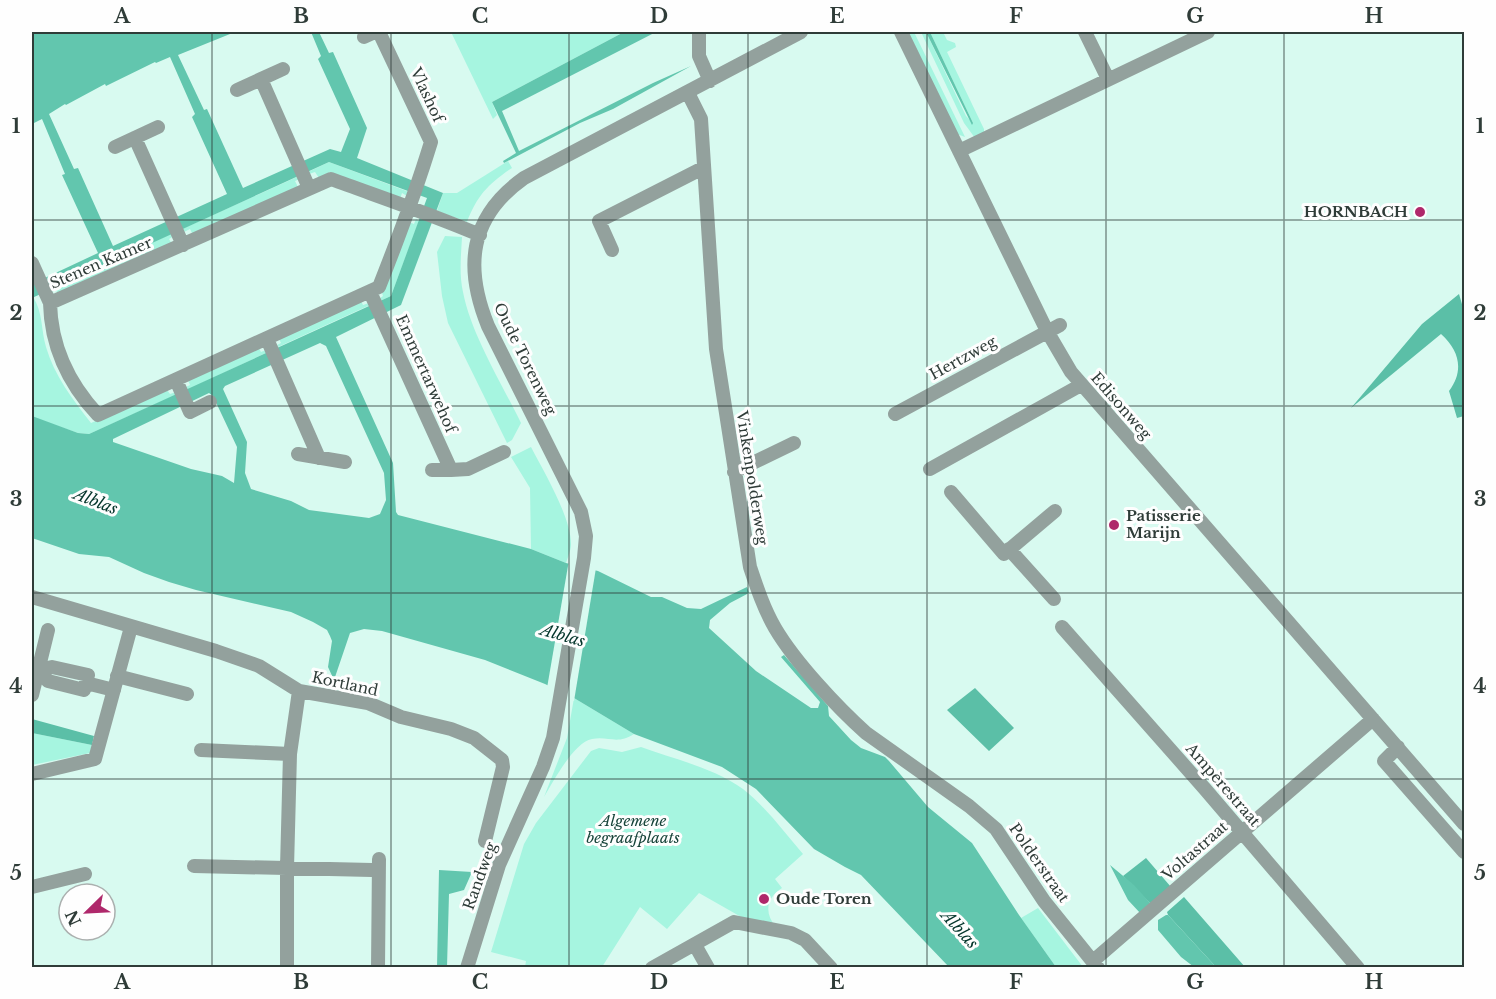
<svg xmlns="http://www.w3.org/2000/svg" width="1496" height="999" font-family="'Libre Baskerville',serif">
	<rect width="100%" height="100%" fill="#d8faf0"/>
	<path fill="#a6f5e0" d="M 451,32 L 624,32 L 492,102 L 497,115 L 493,119 Z
		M 908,32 L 914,32 L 965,137 L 957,134 Z
		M 921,32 L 926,32 L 966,116 L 973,123 L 930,32 L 943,32 L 947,40 L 955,43 L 956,47 L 947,52 L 984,129 L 984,133 L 975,138 L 964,123 Z
		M 508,161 L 512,168 C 488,184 477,196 467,222 L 437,211 L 443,193 L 457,193 Z
		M 329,162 L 409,192 L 407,196 L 402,193 L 400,199 L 330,172 L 319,178 L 315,172 L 309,174 L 308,172 Z
		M 299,176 L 300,179 L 295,181 L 298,187 L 193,235 L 190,229 L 184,232 L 182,229 Z
		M 416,219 L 419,221 L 391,296 L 380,301 L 379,299 L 383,296 L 382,293 L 409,222 L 414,224 Z
		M 173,233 L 174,236 L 169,239 L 172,244 L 59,296 L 56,290 L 51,293 L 49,290 Z
		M 445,236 L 462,237 C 461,256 459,274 463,292 C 471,334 502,384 521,423 L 512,440 L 507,443 L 448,323 L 442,296 L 437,252 Z
		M 33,297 C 43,312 41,330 46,347 C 54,375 73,400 91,423 L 167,390 L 170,394 L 176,392 L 178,394 L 89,434 L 78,433 L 32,417 Z
		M 361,301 L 363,305 L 369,303 L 370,305 L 278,347 L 277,345 L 281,343 L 279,339 Z
		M 258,347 L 261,352 L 266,350 L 268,352 L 187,390 L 186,387 L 190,385 L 188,380 Z
		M 531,447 C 544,472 571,517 571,544 C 571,550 568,557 566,563 L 531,549 L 530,488 L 511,457 Z
		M 574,698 L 634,734 C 617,745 609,736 592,739 C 574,742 553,782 544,797 L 567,738 Z
		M 32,733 L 92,745 L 90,753 L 32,765 Z
		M 641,747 C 674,759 714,768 743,789 C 766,807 784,832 803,854 L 775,879 L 782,888 C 766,898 764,913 776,927 L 750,922 L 699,893 L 667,929 L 640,907 L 602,967 L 525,967 L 526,961 L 491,952 L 524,844 L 536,823 L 591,751 L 599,748 L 622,752 Z
		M 1038,908 L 1083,967 L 1056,967 L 1021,918 Z"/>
	<path fill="#5bbfa7" d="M 1459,294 L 1464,311 L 1464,416 L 1457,418 L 1449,391 C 1464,371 1460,351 1441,334 L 1351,408 L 1422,324 Z
		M 975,688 L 1014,728 L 989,751 L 947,710 Z
		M 32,719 L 94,736 L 92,745 L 32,733 Z
		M 1146,858 L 1171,887 L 1151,904 L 1123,876 Z
		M 1184,897 L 1245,967 L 1216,967 L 1168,915 L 1167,912 Z"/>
	<path fill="#62c6ae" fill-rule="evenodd" d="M 32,32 L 235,32 L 178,55 L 204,110 L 207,109 L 243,188 L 330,149 L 341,152 L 350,129 L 318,59 L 321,56 L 311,32 L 319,32 L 329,53 L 333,52 L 367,128 L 357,158 L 443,193 L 401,305 L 336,337 L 393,463 L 396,512 L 398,515 L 531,549 L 566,563 L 598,571 L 651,597 L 662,597 L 687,608 L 701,609 L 747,587 L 749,593 L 730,603 L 710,620 L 709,628 L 756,671 L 811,708 L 818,708 L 820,702 L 781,657 L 784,655 L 828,706 L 829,716 L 851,740 L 861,748 L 885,757 L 889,761 L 928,807 L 972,843 L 1019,915 L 1056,967 L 949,967 L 861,875 L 845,867 L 814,849 L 756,789 L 722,767 L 634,734 L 574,698 L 545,684 L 485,660 L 382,631 L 364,629 L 350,633 L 334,680 L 328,667 L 332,641 L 330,636 L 327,630 L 313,622 L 291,612 L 196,590 L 169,582 L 144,573 L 109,557 L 79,554 L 32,538 L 32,416 L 78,433 L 89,434 L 391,296 L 427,198 L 329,162 L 32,298 L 32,284 L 98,253 L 62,175 L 65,174 L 42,119 L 32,124 ZM 170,57 L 195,114 L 192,117 L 227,194 L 113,246 L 78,168 L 74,169 L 49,114 L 65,104 L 66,105 L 105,84 L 106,86 L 155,62 L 156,63 ZM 320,343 L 326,346 L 384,473 L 386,500 L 380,514 L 369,518 L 309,510 L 291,501 L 251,489 L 245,473 L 247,442 L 223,389 L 225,386 ZM 209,393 L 213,396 L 237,447 L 234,483 L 222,476 L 191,469 L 113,442 L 113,439 Z
		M 624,32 L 656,32 L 502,111 L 519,151 L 653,83 L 691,66 L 613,109 L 580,123 L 504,163 L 503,161 L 516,153 L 492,102 Z
		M 926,32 L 930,32 L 973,123 L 972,125 Z
		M 1110,865 L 1134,885 L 1151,904 L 1141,914 L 1128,900 Z
		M 439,870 L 472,872 L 464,890 L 449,894 L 447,967 L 437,967 Z
		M 1166,915 L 1168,915 L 1216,967 L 1194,967 L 1181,957 L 1158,930 L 1158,920 Z"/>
	<path fill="#d8faf0" d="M 569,560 L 596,568 L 574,701 L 547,688 Z"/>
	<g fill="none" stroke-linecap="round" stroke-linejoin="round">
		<path stroke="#93a19d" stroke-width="14" d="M 379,32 L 431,142 C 416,191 398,239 379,287 L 98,415 C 69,384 51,346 50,303 L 331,179 C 380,197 431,214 480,235
			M 699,32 L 699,56 L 710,81
			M 901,32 L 1047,331 L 1071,372 L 1464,824
			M 1085,32 L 1108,79
			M 364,37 L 375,32
			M 261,79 L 309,188
			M 237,90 L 283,69
			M 688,93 L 701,119 L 716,349 L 750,567 C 757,588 764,609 775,628 C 795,662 837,707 866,733 L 969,806 L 996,829 L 1044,901 L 1098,968
			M 135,138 L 183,245
			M 115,147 L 158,127
			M 959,151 L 1208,32
			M 612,250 L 599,221 L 703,168
			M 32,263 L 50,303
			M 370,292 L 451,470 L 468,469 L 504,452
			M 267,339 L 319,458
			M 176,380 L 190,412 L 210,402
			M 895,414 L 1060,325
			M 298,454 L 345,462
			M 930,469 L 1081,385
			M 432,470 L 451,470
			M 734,472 L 794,443
			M 951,492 L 1004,554 L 1055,511
			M 1009,549 L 1054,599
			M 32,597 L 216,651 L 259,666 L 299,691 L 368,703 L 401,717 L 451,729 L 474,738 L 502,760 L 503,767 L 485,841
			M 1062,627 L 1205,789 L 1358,968
			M 52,667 L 88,675 L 84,690 L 48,681 L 38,670 Z
			M 117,676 L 187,694
			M 86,683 L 114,690
			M 32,695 L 48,630
			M 1398,747 L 1384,761 L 1464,852
			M 201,750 L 290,754
			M 32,774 L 95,759 L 131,627
			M 194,866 L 372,870
			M 32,887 L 85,874
			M 695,945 L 708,968
			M 1093,961 L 1373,719
			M 287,968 L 287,868 L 290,754 L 299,691
			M 378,968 L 379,859
			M 467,968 L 499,865 L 543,767 L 553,738 L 584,558 L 586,536 L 581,512 L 488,326 C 464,267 469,217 524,178 L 801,32
			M 652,968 L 734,922 L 791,933 L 805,940 L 831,968"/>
	</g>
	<path fill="none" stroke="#2f3c38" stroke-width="1.5" stroke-opacity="0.55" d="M 212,32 L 212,968M 391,32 L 391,968M 569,32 L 569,968M 748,32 L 748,968M 927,32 L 927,968M 1106,32 L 1106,968M 1284,32 L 1284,968M 32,220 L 1464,220M 32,406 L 1464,406M 32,593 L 1464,593M 32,779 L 1464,779"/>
	<g fill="#af286b" stroke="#fefefe" stroke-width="2">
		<circle cx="1420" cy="212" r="6"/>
		<circle cx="1114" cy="525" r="6"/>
		<circle cx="764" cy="899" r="6"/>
	</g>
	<g text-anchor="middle" stroke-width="6" stroke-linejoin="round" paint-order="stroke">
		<g font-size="15" fill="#2f3c38" stroke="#fefefe">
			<text transform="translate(427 95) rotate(65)" y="5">Vlashof</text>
			<text transform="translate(101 263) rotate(-23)" y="5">Stenen Kamer</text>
			<text transform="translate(963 358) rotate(-29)" y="5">Hertzweg</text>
			<text transform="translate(525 359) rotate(64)" y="5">Oude Torenweg</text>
			<text transform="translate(426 374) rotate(66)" y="5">Emmertarwehof</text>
			<text transform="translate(1121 406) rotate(49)" y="5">Edisonweg</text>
			<text transform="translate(752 478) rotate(81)" y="5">Vinkenpolderweg</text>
			<text transform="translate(345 684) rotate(12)" y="5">Kortland</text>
			<text transform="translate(1223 785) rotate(49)" y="5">Ampèrestraat</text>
			<text transform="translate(1195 851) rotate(-41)" y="5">Voltastraat</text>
			<text transform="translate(1039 863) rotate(55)" y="5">Polderstraat</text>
			<text transform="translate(480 876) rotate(-70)" y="5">Randweg</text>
		</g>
		<g font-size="15" font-weight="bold" fill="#2f3c38" stroke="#fefefe" text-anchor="start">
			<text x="1408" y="217" text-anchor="end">HORNBACH</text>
			<text x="1126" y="521">Patisserie<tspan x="1126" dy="17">Marijn</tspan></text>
			<text x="776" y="904">Oude Toren</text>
		</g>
		<g font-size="15" font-style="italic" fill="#17443a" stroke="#fefefe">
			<text x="633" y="826">Algemene<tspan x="633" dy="17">begraafplaats</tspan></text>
		</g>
		<g font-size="16" font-style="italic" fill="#05362c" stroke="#fefefe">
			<text transform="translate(96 501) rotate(21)" y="6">Alblas</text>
			<text transform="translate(563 635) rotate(16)" y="6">Alblas</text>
			<text transform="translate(960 929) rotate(48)" y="6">Alblas</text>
		</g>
	</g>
	<rect width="1496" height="999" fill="none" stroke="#fefefe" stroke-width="66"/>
	<g transform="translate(87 912) rotate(246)"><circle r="28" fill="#fefefe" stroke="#abb0af" stroke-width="1.5"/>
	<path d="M0-4.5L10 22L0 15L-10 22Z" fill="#af286b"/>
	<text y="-9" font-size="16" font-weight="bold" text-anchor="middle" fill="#2f3c38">N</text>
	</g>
	<rect x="33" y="33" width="1430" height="933" fill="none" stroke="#2f3c38" stroke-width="2"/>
	<g font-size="20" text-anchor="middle" font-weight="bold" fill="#2f3c38">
		<text x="122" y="23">A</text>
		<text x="301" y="23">B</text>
		<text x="480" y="23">C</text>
		<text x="659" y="23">D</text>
		<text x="837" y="23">E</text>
		<text x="1016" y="23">F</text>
		<text x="1195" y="23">G</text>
		<text x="1374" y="23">H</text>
		<text x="16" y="133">1</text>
		<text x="1480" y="133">1</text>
		<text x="16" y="320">2</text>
		<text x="1480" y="320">2</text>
		<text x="16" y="506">3</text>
		<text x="1480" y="506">3</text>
		<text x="16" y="693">4</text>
		<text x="1480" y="693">4</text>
		<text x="16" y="880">5</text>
		<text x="1480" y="880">5</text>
		<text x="122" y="989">A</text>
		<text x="301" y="989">B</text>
		<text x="480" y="989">C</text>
		<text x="659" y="989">D</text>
		<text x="837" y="989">E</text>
		<text x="1016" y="989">F</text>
		<text x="1195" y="989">G</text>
		<text x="1374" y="989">H</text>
	</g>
</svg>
